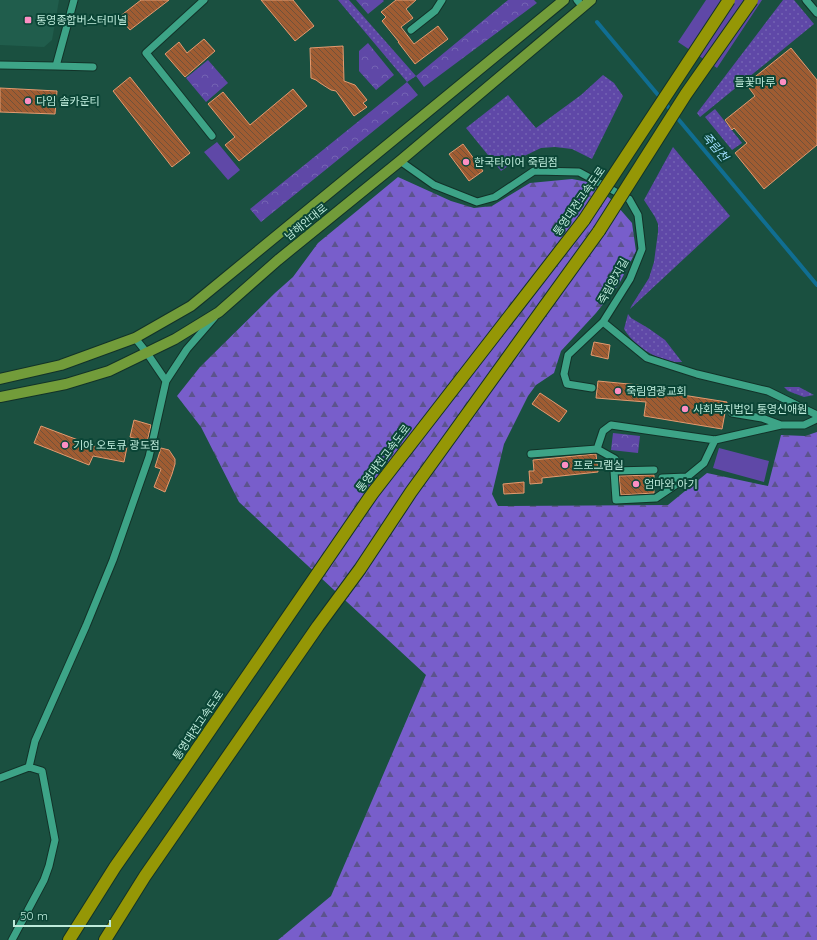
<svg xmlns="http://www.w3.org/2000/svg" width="817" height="940" font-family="Quicksand,'Noto Sans KR',sans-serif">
	<defs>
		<pattern id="grass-dots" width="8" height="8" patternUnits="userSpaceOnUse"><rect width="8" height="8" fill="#5f48a7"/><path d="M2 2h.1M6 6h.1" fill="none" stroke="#7463b3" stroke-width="1.8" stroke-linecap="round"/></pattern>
		<pattern id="forest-firs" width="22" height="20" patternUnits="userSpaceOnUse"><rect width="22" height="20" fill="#785ecb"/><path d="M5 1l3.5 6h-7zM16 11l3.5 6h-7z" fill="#5c538d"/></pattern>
		<pattern id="park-crowns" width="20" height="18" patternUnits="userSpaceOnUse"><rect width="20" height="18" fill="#5f48a7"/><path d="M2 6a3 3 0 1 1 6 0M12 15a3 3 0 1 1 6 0" fill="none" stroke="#7463b3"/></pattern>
		<pattern id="building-back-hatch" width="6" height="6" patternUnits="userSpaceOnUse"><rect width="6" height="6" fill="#9f5c32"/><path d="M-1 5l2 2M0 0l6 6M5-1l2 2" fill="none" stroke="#715239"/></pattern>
	</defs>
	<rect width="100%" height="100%" fill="#1a5040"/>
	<path fill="#205d4c" d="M 0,0 L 59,0 L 52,40 L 44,47 L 0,45 Z"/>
	<path fill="url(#grass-dots)" d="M 338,0 L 349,0 L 416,76 L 407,82 Z
		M 783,0 L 794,0 L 814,24 L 700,117 L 697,113 Z
		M 603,75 L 614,83 L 623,96 L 592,159 L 572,149 L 555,147 L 541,148 L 520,158 L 501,171 L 466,128 L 508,95 L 536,128 L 581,95 Z
		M 715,109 L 742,143 L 732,150 L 705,117 Z
		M 673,147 L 730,216 L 630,309 L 632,305 L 649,278 L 654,262 L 658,232 L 658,224 L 655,217 L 644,200 Z
		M 628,314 L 631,318 L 648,328 L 665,340 L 682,362 C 678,362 673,362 669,361 C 652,357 633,344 624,329 Z
		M 784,387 L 799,387 L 814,395 L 804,397 L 788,391 Z"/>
	<path fill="url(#forest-firs)" d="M 398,177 L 451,201 L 474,208 L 492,206 L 530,183 L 572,179 L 588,182 L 612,200 L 632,223 L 636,251 L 619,284 L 596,313 L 561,351 L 554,373 L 536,385 L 528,396 L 504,444 L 492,494 L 498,506 L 668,505 L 707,473 L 768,486 L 781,435 L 805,436 L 817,432 L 817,940 L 278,940 L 331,896 L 426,675 L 239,502 L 201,427 L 177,396 L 200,367 L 275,293 L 293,277 L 318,243 Z"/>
	<path fill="url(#park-crowns)" d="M 356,0 L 383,0 L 384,1 L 368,14 Z
		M 508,0 L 534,0 L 537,3 L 424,87 L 416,76 Z
		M 368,43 L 394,75 L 376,90 L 359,71 L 359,51 Z
		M 208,60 L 228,83 L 206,102 L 186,78 Z
		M 407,82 L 418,95 L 261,222 L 250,209 Z
		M 613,433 L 640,436 L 638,453 L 611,450 Z"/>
	<path fill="#5f48a7" d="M 706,0 L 762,0 L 717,68 L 678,42 Z
		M 217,142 L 240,170 L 228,180 L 204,152 Z
		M 719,448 L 769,461 L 764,482 L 713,468 Z"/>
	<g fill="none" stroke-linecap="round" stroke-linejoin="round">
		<path stroke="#106e92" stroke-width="4" d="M 597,22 L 817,285"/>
	</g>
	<path fill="url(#building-back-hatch)" stroke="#e49b70" d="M 141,0 L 169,0 L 130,30 L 119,17 Z
		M 261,0 L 293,0 L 314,26 L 295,41 Z
		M 396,0 L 416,0 L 406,9 L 413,18 L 401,27 L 414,44 L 438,26 L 448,39 L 415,64 L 398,42 L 399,42 L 382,21 L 386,17 L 381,12 Z
		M 204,39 L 215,51 L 185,77 L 165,54 L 179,42 L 187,53 Z
		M 343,46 L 344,81 L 355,85 L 367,100 L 363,103 L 367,107 L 354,116 L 336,91 L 331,90 L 320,83 L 316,80 L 311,78 L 310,48 Z
		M 791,48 L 817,80 L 817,145 L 764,189 L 735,153 L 747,143 L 734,128 L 732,130 L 725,120 L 755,96 L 746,84 Z
		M 130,77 L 190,153 L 172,167 L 113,91 Z
		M 0,88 L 57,91 L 55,114 L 0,112 Z
		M 293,89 L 307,106 L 239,161 L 225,145 L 235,137 L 208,104 L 223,92 L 250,125 Z
		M 463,144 L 483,171 L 469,181 L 449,154 Z
		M 594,342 L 610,345 L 608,359 L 591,355 Z
		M 598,381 L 639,385 L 638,388 L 727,402 L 722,429 L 644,416 L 646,402 L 596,398 Z
		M 540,393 L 567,411 L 559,422 L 532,404 Z
		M 134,420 L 151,425 L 147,442 L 130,437 Z
		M 41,426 L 102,449 L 103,442 L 127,447 L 124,462 L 93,456 L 89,465 L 34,443 Z
		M 161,448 L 169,450 L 175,459 L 175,464 L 172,474 L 165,492 L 154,487 L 161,469 L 155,467 Z
		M 596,454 L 598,472 L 542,478 L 542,483 L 530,484 L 529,471 L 534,471 L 533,460 Z
		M 654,475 L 654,493 L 621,495 L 619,476 Z
		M 524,482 L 524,493 L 504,494 L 503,484 Z"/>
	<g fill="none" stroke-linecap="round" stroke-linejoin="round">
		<defs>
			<path id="minor" d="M 204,0 L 146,53 L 212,136
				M 577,0 L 583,7
				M 806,0 L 817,13
				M 411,30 L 435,11 L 442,0
				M 0,65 L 56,66 L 74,0
				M 56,66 L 93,67
				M 400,161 L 434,185 L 477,202 L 495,197 L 534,171 L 579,172 L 629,199 L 638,215 L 642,249 L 630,279 L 603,322 L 647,358 L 697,374 L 768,391 L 817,415
				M 135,338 L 147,353 L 166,381
				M 592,388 L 567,384 L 564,374 L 568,355 L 603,322
				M 732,413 L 762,418 L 781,425 L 804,425 L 817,419
				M 597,449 L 615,459
				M 531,454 L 597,449 L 603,431 L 611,425 L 715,440 L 781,425
				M 654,470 L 614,471 L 616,500 L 656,498 L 687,477
				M 662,478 L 687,477 L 704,463 L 715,440
				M 0,778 L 29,767 L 35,741 L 86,626 L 113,560 L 149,457 L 166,381 L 187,349 L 214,318
				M 12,940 L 44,880 L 49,866 L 55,840 L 42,771 L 29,767"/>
			<path id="major" d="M 0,379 L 61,365 L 135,338 L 191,306 L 564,0
				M 0,397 L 66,384 L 109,371 L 175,339 L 219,312 L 278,260 L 400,161 L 591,0"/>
			<path id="highway" d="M 69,940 L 115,867 L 180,774 L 372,494 L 584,220
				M 105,940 L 145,876 L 318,626 L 360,569 L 411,492 L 599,231"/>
		</defs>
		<use href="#minor" stroke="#123228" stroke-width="9"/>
		<use href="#major" stroke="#123228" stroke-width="12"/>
		<use href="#highway" stroke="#123228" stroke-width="14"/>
		<use href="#minor" stroke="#3da487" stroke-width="7"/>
		<use href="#major" stroke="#729c3a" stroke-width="10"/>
		<use href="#highway" stroke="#959706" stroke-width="12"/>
		<defs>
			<path id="highway-bridge" d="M 584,220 L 729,0
				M 599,231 L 686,94 L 752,0"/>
		</defs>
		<use href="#highway-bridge" stroke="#123228" stroke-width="14" stroke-linecap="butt"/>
		<use href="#highway-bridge" stroke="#959706" stroke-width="12"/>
	</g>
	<g fill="#fc8fc3" stroke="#0b4536" stroke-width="1.5">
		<rect x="24" y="16" width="8" height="8" rx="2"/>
		<circle cx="783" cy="82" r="4"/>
		<circle cx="28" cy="101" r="4"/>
		<circle cx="466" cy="162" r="4"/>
		<circle cx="618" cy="391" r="4"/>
		<circle cx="685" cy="409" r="4"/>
		<circle cx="65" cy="445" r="4"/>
		<circle cx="565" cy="465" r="4"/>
		<circle cx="636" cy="484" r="4"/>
	</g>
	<g text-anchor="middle" stroke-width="4" stroke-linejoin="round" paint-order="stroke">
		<g font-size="11" fill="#beebdb" stroke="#0b4536" text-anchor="start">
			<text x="36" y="24">통영종합버스터미널</text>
			<text x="775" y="86" text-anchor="end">들꽃마루</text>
			<text x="36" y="105">다임 솔카운티</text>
			<text x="474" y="166">한국타이어 죽림점</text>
			<text x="626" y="395">죽림염광교회</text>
			<text x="693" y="413">사회복지법인 통영신애원</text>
			<text x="73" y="449">기아 오토큐 광도점</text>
			<text x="573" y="469">프로그램실</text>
			<text x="644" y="488">엄마와 아기</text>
		</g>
		<g font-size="11" fill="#beebdb" stroke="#0b4536">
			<text transform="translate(579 201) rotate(-55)" y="4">통영대전고속도로</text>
			<text transform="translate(306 222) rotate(-39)" y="4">남해안대로</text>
			<text transform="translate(613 281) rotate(-61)" y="4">죽림양지길</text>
			<text transform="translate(383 458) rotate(-53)" y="4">통영대전고속도로</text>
			<text transform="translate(198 725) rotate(-56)" y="4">통영대전고속도로</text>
		</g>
		<g font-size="12" font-style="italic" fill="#9fddfc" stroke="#0b4536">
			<text transform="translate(715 147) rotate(50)" y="4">죽림천</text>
		</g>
	</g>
	<path d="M14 920v6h96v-6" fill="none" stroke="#beebdb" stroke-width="2"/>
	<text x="20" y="920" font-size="12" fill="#beebdb" stroke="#0b4536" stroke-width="3" paint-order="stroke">50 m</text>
</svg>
